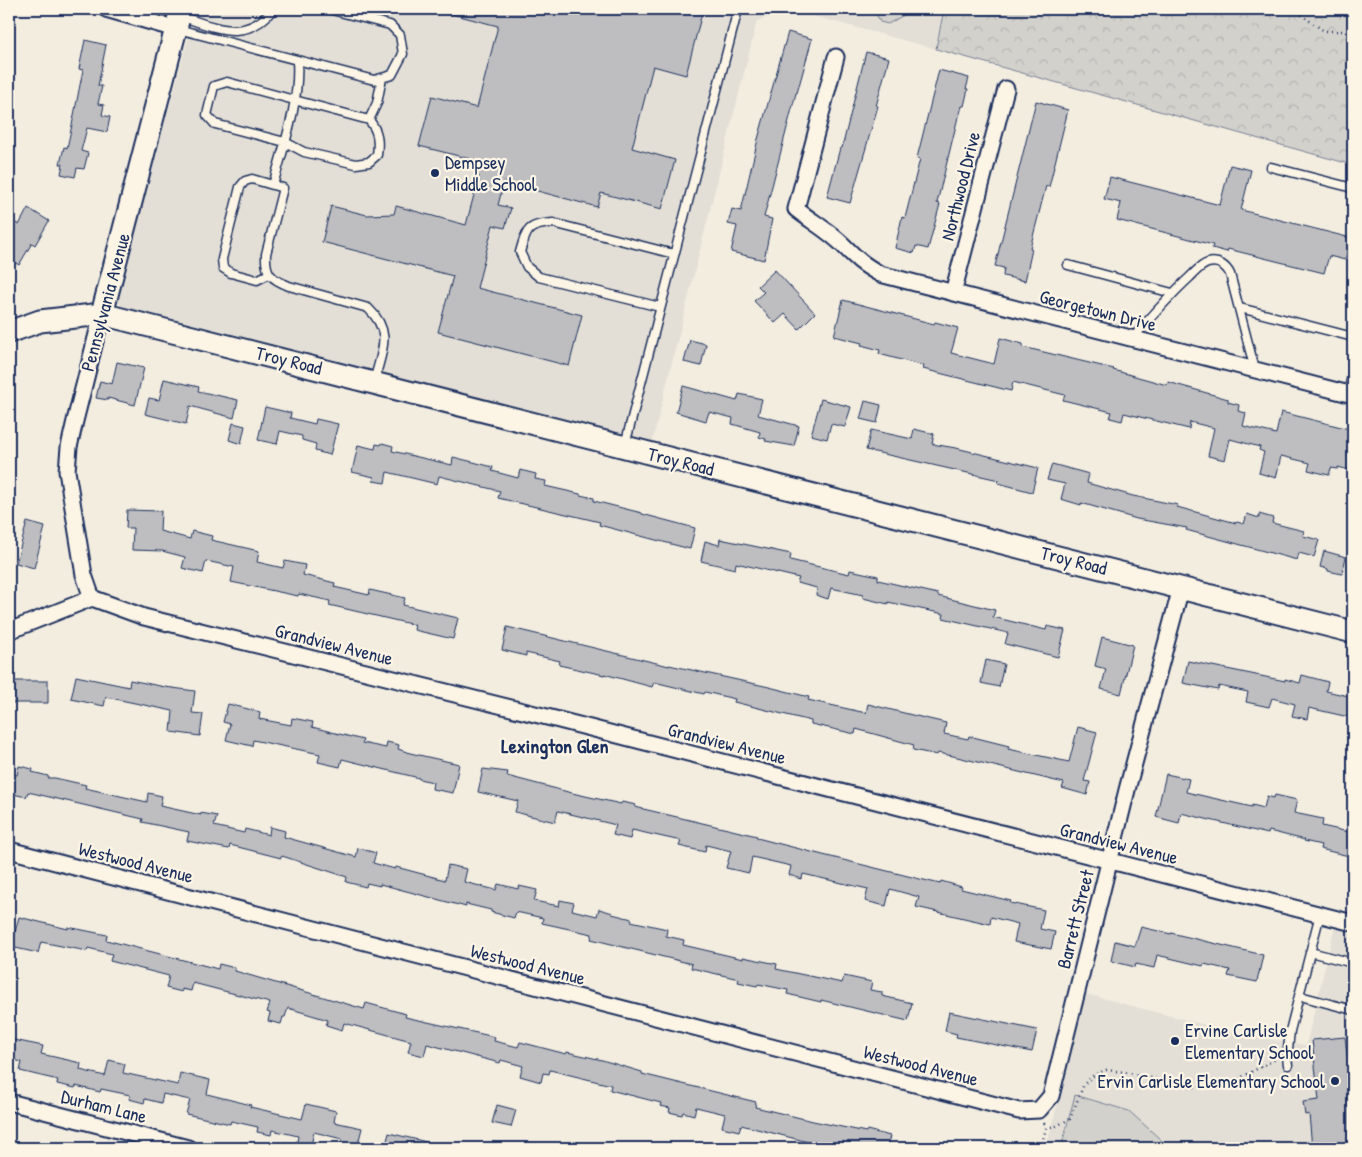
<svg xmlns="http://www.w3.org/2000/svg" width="1362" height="1157" font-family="'Patrick Hand',sans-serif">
	<defs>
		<pattern id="forest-crowns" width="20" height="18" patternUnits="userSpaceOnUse" patternTransform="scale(1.25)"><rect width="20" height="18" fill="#d3d1cc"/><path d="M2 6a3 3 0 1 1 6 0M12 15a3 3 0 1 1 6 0" fill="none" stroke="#b5b4b2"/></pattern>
	</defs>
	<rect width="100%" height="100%" fill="#f3ede0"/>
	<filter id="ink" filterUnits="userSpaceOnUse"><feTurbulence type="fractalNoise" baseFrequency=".02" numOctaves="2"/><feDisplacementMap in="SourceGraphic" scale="10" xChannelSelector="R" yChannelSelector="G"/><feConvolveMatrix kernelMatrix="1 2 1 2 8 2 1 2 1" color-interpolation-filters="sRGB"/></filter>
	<g filter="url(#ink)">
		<path fill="#e3dfd6" d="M 138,9 L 944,9 L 936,49 L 787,9 L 757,21 L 650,451 L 123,313 L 117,298 L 192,24 Z
			M 1335,926 L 1353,931 L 1353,1148 L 1046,1148 L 1086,994 L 1248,1036 L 1306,1045 Z"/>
		<path fill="url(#forest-crowns)" stroke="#778095" d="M 944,9 L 1353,9 L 1353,165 L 936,49 Z"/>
		<path fill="#d3d1cc" stroke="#778095" d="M 874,9 L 910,9 L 909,12 L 888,24 L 880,22 Z
			M 1075,1095 L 1129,1111 L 1170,1148 L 1061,1148 Z"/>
		<path fill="#bebec0" stroke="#1b2f5e" d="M 449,9 L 703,9 L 686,75 L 653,66 L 632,148 L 675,160 L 662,209 L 601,193 L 597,207 L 504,182 L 498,205 L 511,208 L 505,228 L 493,225 L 477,288 L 582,315 L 569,366 L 438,332 L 453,276 L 322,242 L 331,206 L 367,215 L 394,214 L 396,206 L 466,225 L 479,176 L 476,175 L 479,161 L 419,146 L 432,96 L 477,108 L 498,26 L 448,13 Z
			M 788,32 L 812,39 L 797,93 L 796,93 L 764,217 L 772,219 L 764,260 L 731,252 L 737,226 L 728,224 L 732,209 L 741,211 L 758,139 Z
			M 85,40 L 106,45 L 98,86 L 102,86 L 98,104 L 104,105 L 102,115 L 110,117 L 107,132 L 87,128 L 81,151 L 88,153 L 84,169 L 77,168 L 75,177 L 61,174 L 63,164 L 60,164 L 64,147 L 67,148 L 72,125 L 83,70 L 79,69 Z
			M 866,52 L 889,58 L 876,106 L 878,106 L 850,203 L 827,197 L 840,148 L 842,148 Z
			M 939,70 L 969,78 L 966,89 L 968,89 L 964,106 L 962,106 L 959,117 L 958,117 L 937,203 L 940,204 L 928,249 L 916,246 L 914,253 L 895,248 L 902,217 L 905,218 L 920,159 L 917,158 Z
			M 1036,101 L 1068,110 L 1049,187 L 1046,186 L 1030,248 L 1032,249 L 1025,281 L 1003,276 L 1004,268 L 995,266 Z
			M 1230,165 L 1251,170 L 1241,210 L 1351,238 L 1345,260 L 1329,256 L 1324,273 L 1228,249 L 1227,252 L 1212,248 L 1213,245 L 1117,220 L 1121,203 L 1104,199 L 1110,177 L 1220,205 Z
			M 28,208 L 49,221 L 35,245 L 32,243 L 19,265 L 9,259 L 9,219 L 19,225 Z
			M 775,270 L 815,313 L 799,329 L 785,314 L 775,323 L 754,301 L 764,292 L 758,286 Z
			M 843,300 L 934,324 L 935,322 L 958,328 L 951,353 L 994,364 L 1000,338 L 1023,344 L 1023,347 L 1114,369 L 1113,370 L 1167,385 L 1168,382 L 1228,399 L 1228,402 L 1239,405 L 1238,411 L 1246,413 L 1243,426 L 1276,434 L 1281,412 L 1353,430 L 1353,471 L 1338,467 L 1338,469 L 1331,468 L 1329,475 L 1308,470 L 1310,463 L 1281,456 L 1276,478 L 1259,473 L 1264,452 L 1259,450 L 1260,447 L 1230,439 L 1225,460 L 1208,456 L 1214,428 L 1190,422 L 1189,429 L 1124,413 L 1122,421 L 1110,418 L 1112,412 L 1063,400 L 1065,395 L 1013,382 L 1011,391 L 923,369 L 924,366 L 879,354 L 880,350 L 861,345 L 862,343 L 834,336 Z
			M 690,340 L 706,344 L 701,366 L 684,362 Z
			M 117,362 L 144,368 L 135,405 L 108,398 L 108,400 L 96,398 L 100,381 L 112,384 Z
			M 164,379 L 199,387 L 198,391 L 238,400 L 234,418 L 190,406 L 186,424 L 145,414 L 149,398 L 159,400 Z
			M 683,386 L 737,401 L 739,394 L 762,399 L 758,415 L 799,426 L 794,446 L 765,441 L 766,439 L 759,437 L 760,432 L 732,424 L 733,418 L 709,412 L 706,421 L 676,412 Z
			M 821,399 L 851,407 L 845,427 L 831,424 L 827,439 L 811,435 Z
			M 865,401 L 881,405 L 877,423 L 860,419 Z
			M 265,407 L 291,413 L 290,418 L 315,424 L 316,419 L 338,424 L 330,455 L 315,451 L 316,444 L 302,440 L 302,436 L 280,431 L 277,444 L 258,440 Z
			M 233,423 L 245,426 L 241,444 L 229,440 Z
			M 914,429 L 934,434 L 932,444 L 956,448 L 1038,468 L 1032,492 L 998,483 L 999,480 L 866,450 L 871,430 L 912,439 Z
			M 382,443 L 393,446 L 392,451 L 452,465 L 453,457 L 493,467 L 492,471 L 518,478 L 520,470 L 536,474 L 535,479 L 546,481 L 545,486 L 580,494 L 580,495 L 594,498 L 594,501 L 642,513 L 642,514 L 695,528 L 690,549 L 599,525 L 600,522 L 498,498 L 500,491 L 439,476 L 437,484 L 387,472 L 385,483 L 373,481 L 374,477 L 352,472 L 358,445 L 375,449 L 376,444 L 381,445 Z
			M 1052,464 L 1089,474 L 1087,483 L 1133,496 L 1178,505 L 1177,507 L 1236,523 L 1237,522 L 1244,524 L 1247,514 L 1259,518 L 1259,514 L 1273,518 L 1272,523 L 1304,531 L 1303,536 L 1319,540 L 1314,557 L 1299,553 L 1297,560 L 1186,530 L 1187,528 L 1137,519 L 1081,503 L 1081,505 L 1061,499 L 1065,484 L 1047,480 Z
			M 127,510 L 161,511 L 160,531 L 190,539 L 192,531 L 212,536 L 211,540 L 259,551 L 257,562 L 283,568 L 285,561 L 305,565 L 303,575 L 335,583 L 334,587 L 369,595 L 370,590 L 405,598 L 403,605 L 458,618 L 453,639 L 414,630 L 415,625 L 329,605 L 330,601 L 299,594 L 298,596 L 231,582 L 234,567 L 206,561 L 203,573 L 182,568 L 185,557 L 162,551 L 132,550 L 133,528 L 126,528 Z
			M 27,522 L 45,527 L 34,568 L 16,563 Z
			M 720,539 L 791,554 L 790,560 L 849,574 L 850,570 L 878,576 L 878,580 L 938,594 L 938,596 L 995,610 L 993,617 L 1046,630 L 1047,626 L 1065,630 L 1058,657 L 1005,644 L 1008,633 L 943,618 L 944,614 L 888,602 L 888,604 L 863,598 L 863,595 L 831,588 L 828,599 L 816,595 L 817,588 L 797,583 L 799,578 L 736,563 L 735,569 L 701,561 L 705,541 L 719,545 Z
			M 1324,551 L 1346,557 L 1342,574 L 1328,571 L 1328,569 L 1320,567 Z
			M 507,627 L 669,666 L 669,665 L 769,687 L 809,697 L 808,700 L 866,713 L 868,704 L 912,715 L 946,723 L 944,734 L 968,739 L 969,736 L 1009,746 L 1008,749 L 1069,762 L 1078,727 L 1097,732 L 1084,781 L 1090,782 L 1087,795 L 1062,788 L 1064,783 L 953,756 L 938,753 L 937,755 L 913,750 L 914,745 L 856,729 L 855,734 L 811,724 L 811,721 L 734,702 L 735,699 L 705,692 L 704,694 L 654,682 L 652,687 L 604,674 L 604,675 L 559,665 L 560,661 L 526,653 L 526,656 L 502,650 Z
			M 1102,637 L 1133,645 L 1121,694 L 1101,689 L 1106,669 L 1095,666 Z
			M 986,660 L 1004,664 L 999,687 L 981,683 Z
			M 1188,661 L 1285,681 L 1285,679 L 1300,683 L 1302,675 L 1328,682 L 1326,691 L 1353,697 L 1353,718 L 1309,708 L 1307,719 L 1292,716 L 1295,704 L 1272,698 L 1269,707 L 1246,702 L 1248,692 L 1219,686 L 1218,690 L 1183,683 Z
			M 76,676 L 129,687 L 130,680 L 165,687 L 195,691 L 192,713 L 203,714 L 200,736 L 171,732 L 173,711 L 106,697 L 104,706 L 71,699 Z
			M 10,681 L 48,681 L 48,703 L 10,703 Z
			M 228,704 L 260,712 L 259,719 L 291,725 L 292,718 L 313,722 L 312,727 L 363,740 L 362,743 L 386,748 L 387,742 L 399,745 L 398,749 L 410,753 L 459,764 L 453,793 L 432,789 L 433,782 L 419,779 L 419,778 L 342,759 L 340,767 L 318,762 L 320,754 L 253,740 L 252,746 L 226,740 L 230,724 L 223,722 Z
			M 19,766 L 33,769 L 32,772 L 48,776 L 48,778 L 55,778 L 86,785 L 85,788 L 147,802 L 148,793 L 162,796 L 160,806 L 201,815 L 201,813 L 217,816 L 214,826 L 244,833 L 245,829 L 269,835 L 270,827 L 285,831 L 284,837 L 356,857 L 358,848 L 376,853 L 373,863 L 395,869 L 396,867 L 445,880 L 448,865 L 467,869 L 464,882 L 496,890 L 498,884 L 518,889 L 519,886 L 537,890 L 534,901 L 559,906 L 560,900 L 574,903 L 572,910 L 597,916 L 599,909 L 613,913 L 612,914 L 632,919 L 631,921 L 667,929 L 666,936 L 684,940 L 683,945 L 743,959 L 743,957 L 777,964 L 776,969 L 842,983 L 844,976 L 872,982 L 870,990 L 882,992 L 882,996 L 912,1003 L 908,1021 L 821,1000 L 821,1002 L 787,994 L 788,990 L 758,984 L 757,986 L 738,982 L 739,979 L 691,968 L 692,964 L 591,939 L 592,934 L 542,923 L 543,918 L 516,912 L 514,918 L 491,912 L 491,910 L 466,904 L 466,907 L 380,884 L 380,886 L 367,883 L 366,887 L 346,882 L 347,877 L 282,856 L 281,858 L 230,845 L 229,849 L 187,841 L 189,832 L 142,822 L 143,819 L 28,792 L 26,797 L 9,793 L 9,774 L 17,775 Z
			M 483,769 L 508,772 L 507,776 L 572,793 L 621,804 L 622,802 L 636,805 L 635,807 L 757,836 L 757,838 L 823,855 L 940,884 L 941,881 L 962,887 L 961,889 L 1011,901 L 1010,903 L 1044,910 L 1040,929 L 1055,932 L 1051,949 L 1014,942 L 1018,924 L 991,917 L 990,924 L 916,907 L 919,897 L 890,889 L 886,906 L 865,901 L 868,889 L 803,874 L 802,879 L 789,875 L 791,866 L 752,857 L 749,873 L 726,868 L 731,851 L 706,845 L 705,852 L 679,846 L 681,841 L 632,830 L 630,839 L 613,835 L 616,825 L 558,811 L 555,822 L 515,812 L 518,801 L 478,792 Z
			M 1166,774 L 1189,779 L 1186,792 L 1252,807 L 1252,805 L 1264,808 L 1267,796 L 1274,798 L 1275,795 L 1297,800 L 1294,813 L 1323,819 L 1322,826 L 1353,833 L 1353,857 L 1320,849 L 1321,845 L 1304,841 L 1305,840 L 1269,831 L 1268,834 L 1181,813 L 1179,823 L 1156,817 Z
			M 19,917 L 68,929 L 68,927 L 107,935 L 106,940 L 218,969 L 219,964 L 235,968 L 235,971 L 364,1009 L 366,1003 L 406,1014 L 405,1017 L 495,1037 L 494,1041 L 518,1047 L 520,1042 L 566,1054 L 567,1052 L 602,1060 L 642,1072 L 642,1074 L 756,1102 L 755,1107 L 813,1121 L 866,1132 L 867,1130 L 890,1136 L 887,1148 L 832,1148 L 741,1125 L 739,1131 L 722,1127 L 725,1114 L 696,1107 L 694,1115 L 683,1112 L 682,1115 L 669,1112 L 670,1108 L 660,1106 L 661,1103 L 610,1090 L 611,1085 L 550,1070 L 549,1074 L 543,1073 L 541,1082 L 520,1076 L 523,1066 L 501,1060 L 500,1063 L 427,1044 L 424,1056 L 408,1052 L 411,1041 L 344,1023 L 342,1030 L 326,1025 L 328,1020 L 288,1008 L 285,1017 L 283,1017 L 281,1024 L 268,1021 L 270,1013 L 267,1012 L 270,1003 L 193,983 L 191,991 L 182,989 L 182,992 L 166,988 L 169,976 L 110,961 L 112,954 L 88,948 L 87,951 L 41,942 L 38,953 L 11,947 Z
			M 1141,927 L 1171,934 L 1171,933 L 1263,955 L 1257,982 L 1228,976 L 1230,970 L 1204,964 L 1203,966 L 1157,955 L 1154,968 L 1136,964 L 1135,967 L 1111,961 L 1115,941 L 1135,946 Z
			M 949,1012 L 1037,1030 L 1032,1052 L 956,1037 L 957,1034 L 945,1031 Z
			M 1345,1037 L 1348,1062 L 1353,1061 L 1353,1148 L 1312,1148 L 1309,1114 L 1305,1115 L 1303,1102 L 1319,1100 L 1312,1040 Z
			M 9,1039 L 43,1046 L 41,1054 L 81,1063 L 80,1070 L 105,1076 L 109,1060 L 125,1064 L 123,1073 L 178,1085 L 180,1073 L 210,1080 L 207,1094 L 251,1105 L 250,1107 L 302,1119 L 306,1104 L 336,1111 L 334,1122 L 362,1128 L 357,1148 L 340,1148 L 342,1139 L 314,1132 L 311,1145 L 297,1142 L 298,1136 L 272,1130 L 271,1135 L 257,1132 L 258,1127 L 231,1121 L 230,1124 L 186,1114 L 190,1100 L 163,1094 L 161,1103 L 145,1099 L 144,1103 L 129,1099 L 130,1095 L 101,1089 L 100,1092 L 76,1086 L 75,1088 L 57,1084 L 58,1080 L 20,1071 L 22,1062 L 9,1059 Z
			M 497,1105 L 516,1110 L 511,1127 L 492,1123 Z
			M 389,1133 L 435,1144 L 434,1148 L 385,1148 Z"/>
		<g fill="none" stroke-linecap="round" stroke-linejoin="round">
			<defs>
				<path id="lane" d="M 180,16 C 215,27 246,44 273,9
					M 178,29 L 374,80 L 392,75 L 403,54 L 400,35 L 390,25 L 328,9
					M 227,82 L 369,120 C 378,131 379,140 377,155 L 369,162 L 356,164 L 304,152 L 285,142 L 215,124 L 207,115 L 214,86 Z
					M 369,120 L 377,103 L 382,78
					M 1271,167 L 1349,187 L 1353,190
					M 273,185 C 284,145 300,102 297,60
					M 1068,265 L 1172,293
					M 269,274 L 257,280 L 231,273 L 223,268 L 222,259 L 240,187 L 245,181 L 252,179 L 283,188 L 266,254 C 265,274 271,279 289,286 L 368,308 C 394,333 381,352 374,382
					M 660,307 L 539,277 L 527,267 L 520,252 C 527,228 528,225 553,223 L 674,254
					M 1240,308 L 1353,337
					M 1132,339 C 1151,317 1169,296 1190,277 C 1195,272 1201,265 1208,263 C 1218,260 1226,266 1230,274 L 1255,370
					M 1348,393 L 1353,372
					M 625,445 L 738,9
					M 1310,952 L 1353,963
					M 1300,996 L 1353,1010
					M 1288,1065 L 1287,1058 L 1290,1031 L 1320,914"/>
				<path id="street" d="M 106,9 L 176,29
					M 836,57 L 796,209 C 811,221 829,231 843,245 C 857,259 862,264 880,274 L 1353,395
					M 953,293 L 1006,89
					M 92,598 L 144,617 L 555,719 L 1353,923
					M 92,598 L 84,575 L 67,471 L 69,447 L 75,421 L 102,314
					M 9,631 L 92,598
					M 9,850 L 1019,1111 L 1039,1110 L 1051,1096 L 1128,786 L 1181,588
					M 9,1102 L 188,1148"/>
				<path id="secondary" d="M 102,314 L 181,9
					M 9,332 L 40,321 L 102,314 L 1353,632"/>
			</defs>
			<use href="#lane" stroke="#1b2f5e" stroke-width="11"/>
			<use href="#street" stroke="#1b2f5e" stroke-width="19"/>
			<use href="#secondary" stroke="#1b2f5e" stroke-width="25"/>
			<path stroke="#1b2f5e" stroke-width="2.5" stroke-dasharray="1 4" stroke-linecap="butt" d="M 1293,9 L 1324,31 L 1344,31 L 1353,34
				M 1046,1128 L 1056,1126 L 1070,1119 L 1084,1084 L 1094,1075 L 1106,1070 L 1125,1072 L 1191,1087 L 1211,1087 L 1236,1080 L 1276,1059
				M 1041,1148 L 1046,1128 L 1044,1123"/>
			<use href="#lane" stroke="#fcf5e5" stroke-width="8"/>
			<use href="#street" stroke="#fcf5e5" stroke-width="15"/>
			<use href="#secondary" stroke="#fcf5e5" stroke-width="21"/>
		</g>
	</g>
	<g fill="#1b2f5e" stroke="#fcf5e5" stroke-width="2">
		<circle cx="435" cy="173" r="5"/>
		<circle cx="1175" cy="1041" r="5"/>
		<circle cx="1335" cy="1081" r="5"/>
	</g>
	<g text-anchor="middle" stroke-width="4.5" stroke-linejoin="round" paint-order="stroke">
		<g font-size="19" fill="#1b2f5e" stroke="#fcf5e5" text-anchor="start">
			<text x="445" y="169">Dempsey<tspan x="445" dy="22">Middle School</tspan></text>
			<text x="1185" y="1037">Ervine Carlisle<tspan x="1185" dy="22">Elementary School</tspan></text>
			<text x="1325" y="1088" text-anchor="end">Ervin Carlisle Elementary School</text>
		</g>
		<g font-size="19" fill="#1b2f5e" stroke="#fcf5e5">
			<text transform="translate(960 186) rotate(-76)" y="7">Northwood Drive</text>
			<text transform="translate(105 302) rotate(-75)" y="7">Pennsylvania Avenue</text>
			<text transform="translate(1098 310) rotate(14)" y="7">Georgetown Drive</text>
			<text transform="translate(289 360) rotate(14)" y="7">Troy Road</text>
			<text transform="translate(681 461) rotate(14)" y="7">Troy Road</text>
			<text transform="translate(1074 560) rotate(14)" y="7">Troy Road</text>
			<text transform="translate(334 644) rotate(14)" y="7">Grandview Avenue</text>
			<text transform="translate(727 743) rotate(14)" y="7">Grandview Avenue</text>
			<text transform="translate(1119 843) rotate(14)" y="7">Grandview Avenue</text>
			<text transform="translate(136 862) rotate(14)" y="7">Westwood Avenue</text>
			<text transform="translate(1075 919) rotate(-76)" y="7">Barrett Street</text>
			<text transform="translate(528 964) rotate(14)" y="7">Westwood Avenue</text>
			<text transform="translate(921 1065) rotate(14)" y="7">Westwood Avenue</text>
			<text transform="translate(104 1106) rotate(14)" y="7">Durham Lane</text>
		</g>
		<g font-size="20" font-weight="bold" fill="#1b2f5e" stroke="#fcf5e5">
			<text x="555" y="753">Lexington Glen</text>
		</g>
	</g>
	<rect width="1362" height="1157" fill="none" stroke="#fcf5e5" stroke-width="30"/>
	<rect x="15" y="15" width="1332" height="1127" fill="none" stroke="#1b2f5e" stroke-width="2" filter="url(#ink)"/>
</svg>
